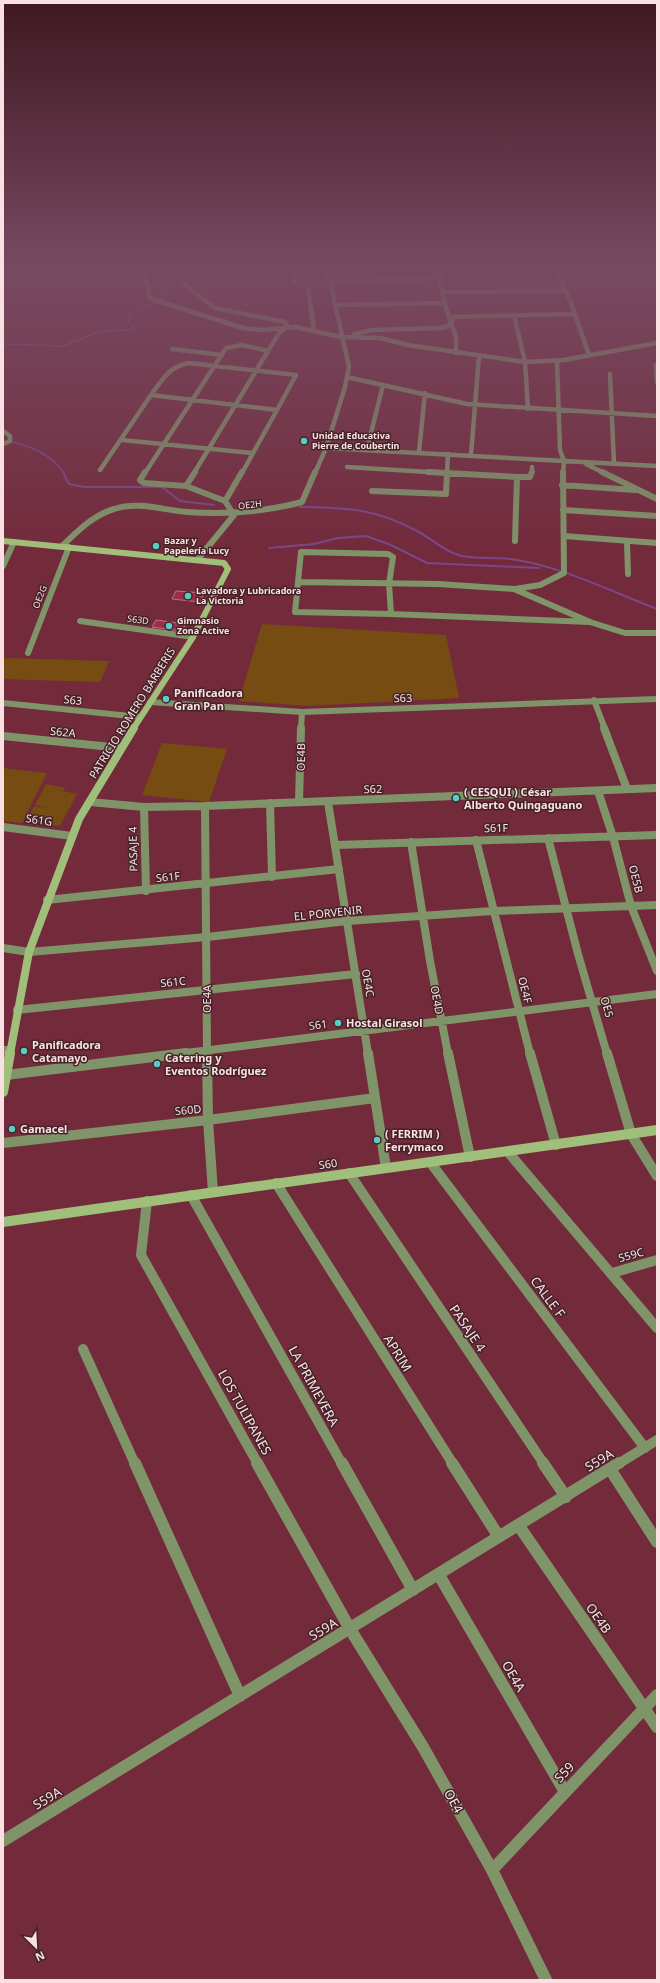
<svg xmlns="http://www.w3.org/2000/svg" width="660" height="1983" font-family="'Noto Sans',sans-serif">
	<rect width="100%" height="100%" fill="#732b3c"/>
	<path fill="#774c13" d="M 262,624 L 446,635 L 459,698 L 307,706 L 239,701 Z
		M 3,658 L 109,661 L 100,682 L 3,679 Z
		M 162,743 L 227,749 L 209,802 L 142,795 Z
		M 3,768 L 47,773 L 22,823 L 3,821 Z
		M 46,784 L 65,788 L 63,791 L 77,794 L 60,826 L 27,821 L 34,806 L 54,809 L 35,805 Z"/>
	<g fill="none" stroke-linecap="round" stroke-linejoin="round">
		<path stroke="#7a4789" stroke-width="1.5" d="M 3,344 L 63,346 L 101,331 L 135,330 L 129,322 L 130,314 L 162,301 L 161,293 L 173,270
			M 9,441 C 31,446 51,454 64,473"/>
		<path stroke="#7a4789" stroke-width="2" d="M 63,472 L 69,484 L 84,487 L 162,487 L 180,501 L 214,505
			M 300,507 C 347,508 375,508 417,531 C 431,538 446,553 462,556 C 478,559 495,557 511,559 C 561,566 610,591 657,609
			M 269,548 L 314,544 L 338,538 L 366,536 L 391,545 L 427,563 L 539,568"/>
	</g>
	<path fill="#9b2e4b" stroke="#c17180" d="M 176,591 L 204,593 L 200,602 L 172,599 Z
		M 156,620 L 186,624 L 182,631 L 152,627 Z"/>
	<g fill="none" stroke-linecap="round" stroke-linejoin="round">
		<path stroke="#80946a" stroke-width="4.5" d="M 149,270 L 144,279 L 149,288 L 149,297 L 152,299 L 243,328 L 261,330 L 295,327 L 341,337 L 380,338 L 408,345 L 525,362 L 564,360 L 657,343
			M 294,270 L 295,283
			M 438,270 L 446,308 L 456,337 L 456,353
			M 556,270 L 570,300 L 589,355
			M 330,281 L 422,280 L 440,276
			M 183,283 L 215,308 L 285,322 L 288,327 L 279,333 L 194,473
			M 308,288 L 314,330
			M 442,292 L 565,291
			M 335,305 L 444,303
			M 514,315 L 525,362 L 528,409
			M 450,317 L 574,314
			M 354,334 L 372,330 L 441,328 L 448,326 L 452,321
			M 172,349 L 222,355
			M 557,361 L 560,450 L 564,461 L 563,473
			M 189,363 L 296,375 L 277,410 L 151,395 C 163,379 168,367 189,363 Z
			M 656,365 L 657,382
			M 610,374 L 614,464
			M 347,377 L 467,404 L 657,416
			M 3,431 L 10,436 L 10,441 L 3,444
			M 122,440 L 252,453
			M 326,448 L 657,466
			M 367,449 L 383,385
			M 419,452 L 425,393
			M 471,455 L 479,356
			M 586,464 L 604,473
			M 347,467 L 445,473
			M 532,467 L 532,473
			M 100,470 L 151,395
			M 145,473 L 226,348 L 242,345 L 268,351
			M 242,473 L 277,410
			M 315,473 L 326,448 L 345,387 L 349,367 L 330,281 L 324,270
			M 447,473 L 448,454"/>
		<path stroke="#80946a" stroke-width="6" d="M 145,472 L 140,480 L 144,483 L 186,486
			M 195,472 L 186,486 L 225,501 L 234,515 L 198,559
			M 428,472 L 517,477 L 530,477 L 532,472
			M 602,472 L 657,499
			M 562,485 L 635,490
			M 372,491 L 446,494 L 447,472
			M 225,501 L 242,472
			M 563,510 L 657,516
			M 564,536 L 657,543
			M 515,541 L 517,477
			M 627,542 L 628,574
			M 62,546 C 77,532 93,515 114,509 C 138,501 163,510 187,512 C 226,515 264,512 302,502 L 315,472
			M 301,552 L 388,554 L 393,557 L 389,584 L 391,614 L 295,612 Z
			M 3,566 L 14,542
			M 298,582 L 438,584 L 514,589 L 590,622 L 625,633 L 657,633
			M 515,589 L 540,585 L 564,573 L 563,472
			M 391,614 L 590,622
			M 80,621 L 193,637
			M 28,653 L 69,547
			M 594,700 L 605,729
			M 150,702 L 302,712 L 657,699
			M 3,703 L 140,717
			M 301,729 L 302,712"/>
		<path stroke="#80946a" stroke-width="8" d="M 604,728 L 627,789
			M 3,736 L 121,748
			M 598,791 L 613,837 L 631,906 L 657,971
			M 90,802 L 144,807 L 205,806 L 657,788
			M 299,802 L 301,728
			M 328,802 L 368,1054
			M 270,803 L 272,877
			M 205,806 L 207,1054
			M 144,807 L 146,891
			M 3,827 L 72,836
			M 548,838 L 578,954 L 607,1054
			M 476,840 L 530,1054
			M 411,842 L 430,961 L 448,1054
			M 336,845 L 657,835
			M 47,900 L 339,869
			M 3,948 L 29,952 L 207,937 L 347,921 L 493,911 L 657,905
			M 17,1010 L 356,974
			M 3,1050 L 10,1050
			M 178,1054 L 657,994"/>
		<path stroke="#80946a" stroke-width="10" d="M 207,1053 L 208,1120 L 213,1192
			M 368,1053 L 386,1168
			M 448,1053 L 470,1157
			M 530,1053 L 556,1145
			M 607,1053 L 631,1134 L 657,1176
			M 6,1075 L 186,1053
			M 3,1143 L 208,1120 L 375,1098
			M 508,1152 L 657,1328
			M 430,1162 L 645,1448
			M 349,1173 L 544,1464
			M 276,1183 L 453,1464
			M 191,1195 L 342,1464
			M 147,1201 L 141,1255 L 258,1464
			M 612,1273 L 657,1260
			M 83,1349 L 135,1464
			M 618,1464 L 657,1440"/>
		<path stroke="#80946a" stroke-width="12" d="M 135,1463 L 240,1696
			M 257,1463 L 350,1629 L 423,1747 L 492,1870 L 546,1980
			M 342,1463 L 413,1590
			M 452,1463 L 499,1537
			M 543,1463 L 566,1497
			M 610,1469 L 657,1542
			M 519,1526 L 657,1727
			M 439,1575 L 565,1792
			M 3,1841 L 619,1463
			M 492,1870 L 657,1695"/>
		<path stroke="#a0bf7a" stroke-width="6" d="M 3,541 L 224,563 L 228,569 L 193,637 L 133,729"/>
		<path stroke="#a0bf7a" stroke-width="8" d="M 10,1054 L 29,952 L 79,819 L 134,728"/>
		<path stroke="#a0bf7a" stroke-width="10" d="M 3,1092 L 10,1053
			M 3,1222 L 657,1130"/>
	</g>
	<linearGradient id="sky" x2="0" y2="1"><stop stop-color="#3f1821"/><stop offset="0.49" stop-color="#774a61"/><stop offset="1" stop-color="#774a61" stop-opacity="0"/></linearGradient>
	<rect width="660" height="547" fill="url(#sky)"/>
	<g fill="#55cec5" stroke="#432228" stroke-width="1.5">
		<circle cx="304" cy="441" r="4"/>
		<circle cx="156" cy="546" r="4"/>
		<circle cx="188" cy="596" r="4"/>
		<circle cx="169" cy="626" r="4"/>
		<circle cx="166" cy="699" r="4"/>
		<circle cx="456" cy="798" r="4"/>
		<circle cx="338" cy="1023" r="4"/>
		<circle cx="24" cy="1051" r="4"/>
		<circle cx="157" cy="1064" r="4"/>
		<circle cx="12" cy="1129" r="4"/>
		<circle cx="377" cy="1140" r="4"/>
	</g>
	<g text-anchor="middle" stroke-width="3" stroke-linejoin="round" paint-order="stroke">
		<g font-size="9" font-weight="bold" fill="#fbe0e3" stroke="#432228" text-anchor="start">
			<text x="312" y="439">Unidad Educativa<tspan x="312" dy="10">Pierre de Coubertin</tspan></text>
			<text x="164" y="544">Bazar y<tspan x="164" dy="10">Papelería Lucy</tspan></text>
			<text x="196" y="594">Lavadora y Lubricadora<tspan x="196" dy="10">La Victoria</tspan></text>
			<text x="177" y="624">Gimnasio<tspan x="177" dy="10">Zona Active</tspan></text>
		</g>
		<g font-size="9" fill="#fbe0e3" stroke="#432228">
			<text transform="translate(250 505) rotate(-7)" y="3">OE2H</text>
			<text transform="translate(40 597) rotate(-69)" y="3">OE2G</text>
			<text transform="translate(138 620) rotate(8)" y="3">S63D</text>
		</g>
		<g font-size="11" font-weight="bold" fill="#fbe0e3" stroke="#432228" text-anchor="start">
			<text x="174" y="697">Panificadora<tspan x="174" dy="13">Gran Pan</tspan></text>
			<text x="464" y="796">( CESQUI ) César<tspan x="464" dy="13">Alberto Quingaguano</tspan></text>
			<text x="346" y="1027">Hostal Girasol</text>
			<text x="32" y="1049">Panificadora<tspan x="32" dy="13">Catamayo</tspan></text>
			<text x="165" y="1062">Catering y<tspan x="165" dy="13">Eventos Rodríguez</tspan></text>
			<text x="20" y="1133">Gamacel</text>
			<text x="385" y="1138">( FERRIM )<tspan x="385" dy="13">Ferrymaco</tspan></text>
		</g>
		<g font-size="11" fill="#fbe0e3" stroke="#432228">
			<text transform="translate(403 698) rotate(-2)" y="4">S63</text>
			<text transform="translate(73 700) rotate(6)" y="4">S63</text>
			<text transform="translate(132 713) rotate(-58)" y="4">PATRICIO ROMERO BARBERIS</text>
			<text transform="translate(63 732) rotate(6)" y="4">S62A</text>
			<text transform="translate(301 757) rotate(-89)" y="4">OE4B</text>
			<text transform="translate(373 789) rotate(-2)" y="4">S62</text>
			<text transform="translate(39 820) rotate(8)" y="4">S61G</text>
			<text transform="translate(496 828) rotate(-1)" y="4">S61F</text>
			<text transform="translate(133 849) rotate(-91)" y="4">PASAJE 4</text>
			<text transform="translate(168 877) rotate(-6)" y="4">S61F</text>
			<text transform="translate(636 879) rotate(76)" y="4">OE5B</text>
			<text transform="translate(328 913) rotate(-6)" y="4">EL PORVENIR</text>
			<text transform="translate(173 982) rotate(-6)" y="4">S61C</text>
			<text transform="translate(368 983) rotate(81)" y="4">OE4C</text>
			<text transform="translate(525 990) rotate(76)" y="4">OE4F</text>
			<text transform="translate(207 999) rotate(-90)" y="4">OE4A</text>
			<text transform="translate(437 1000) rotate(80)" y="4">OE4D</text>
			<text transform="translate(607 1007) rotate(74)" y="4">OE5</text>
			<text transform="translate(318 1025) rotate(-7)" y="4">S61</text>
			<text transform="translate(188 1110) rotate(-6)" y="4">S60D</text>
			<text transform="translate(328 1164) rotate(-8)" y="4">S60</text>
			<text transform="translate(631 1255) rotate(-16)" y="4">S59C</text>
		</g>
		<g font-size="13" fill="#fbe0e3" stroke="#432228">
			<text transform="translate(548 1297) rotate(53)" y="5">CALLE F</text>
			<text transform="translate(468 1328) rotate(56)" y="5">PASAJE 4</text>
			<text transform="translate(398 1353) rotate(58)" y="5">APRIM</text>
			<text transform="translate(314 1386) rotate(61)" y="5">LA PRIMEVERA</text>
			<text transform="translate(245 1412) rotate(61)" y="5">LOS TULIPANES</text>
			<text transform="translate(599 1460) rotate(-31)" y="5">S59A</text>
			<text transform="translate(599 1618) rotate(55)" y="5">OE4B</text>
			<text transform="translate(323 1629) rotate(-31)" y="5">S59A</text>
			<text transform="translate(514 1676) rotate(60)" y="5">OE4A</text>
			<text transform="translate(564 1772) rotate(-46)" y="5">S59</text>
			<text transform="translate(47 1798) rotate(-31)" y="5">S59A</text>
			<text transform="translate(454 1801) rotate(61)" y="5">OE4</text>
		</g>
	</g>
	<rect width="660" height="1983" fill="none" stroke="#fbe0e3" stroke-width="8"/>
	<g transform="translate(36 1947) rotate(156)" stroke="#432228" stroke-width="3" paint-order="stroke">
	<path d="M0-3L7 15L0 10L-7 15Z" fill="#fbe0e3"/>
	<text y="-6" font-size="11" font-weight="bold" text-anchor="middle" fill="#fbe0e3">N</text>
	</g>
</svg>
